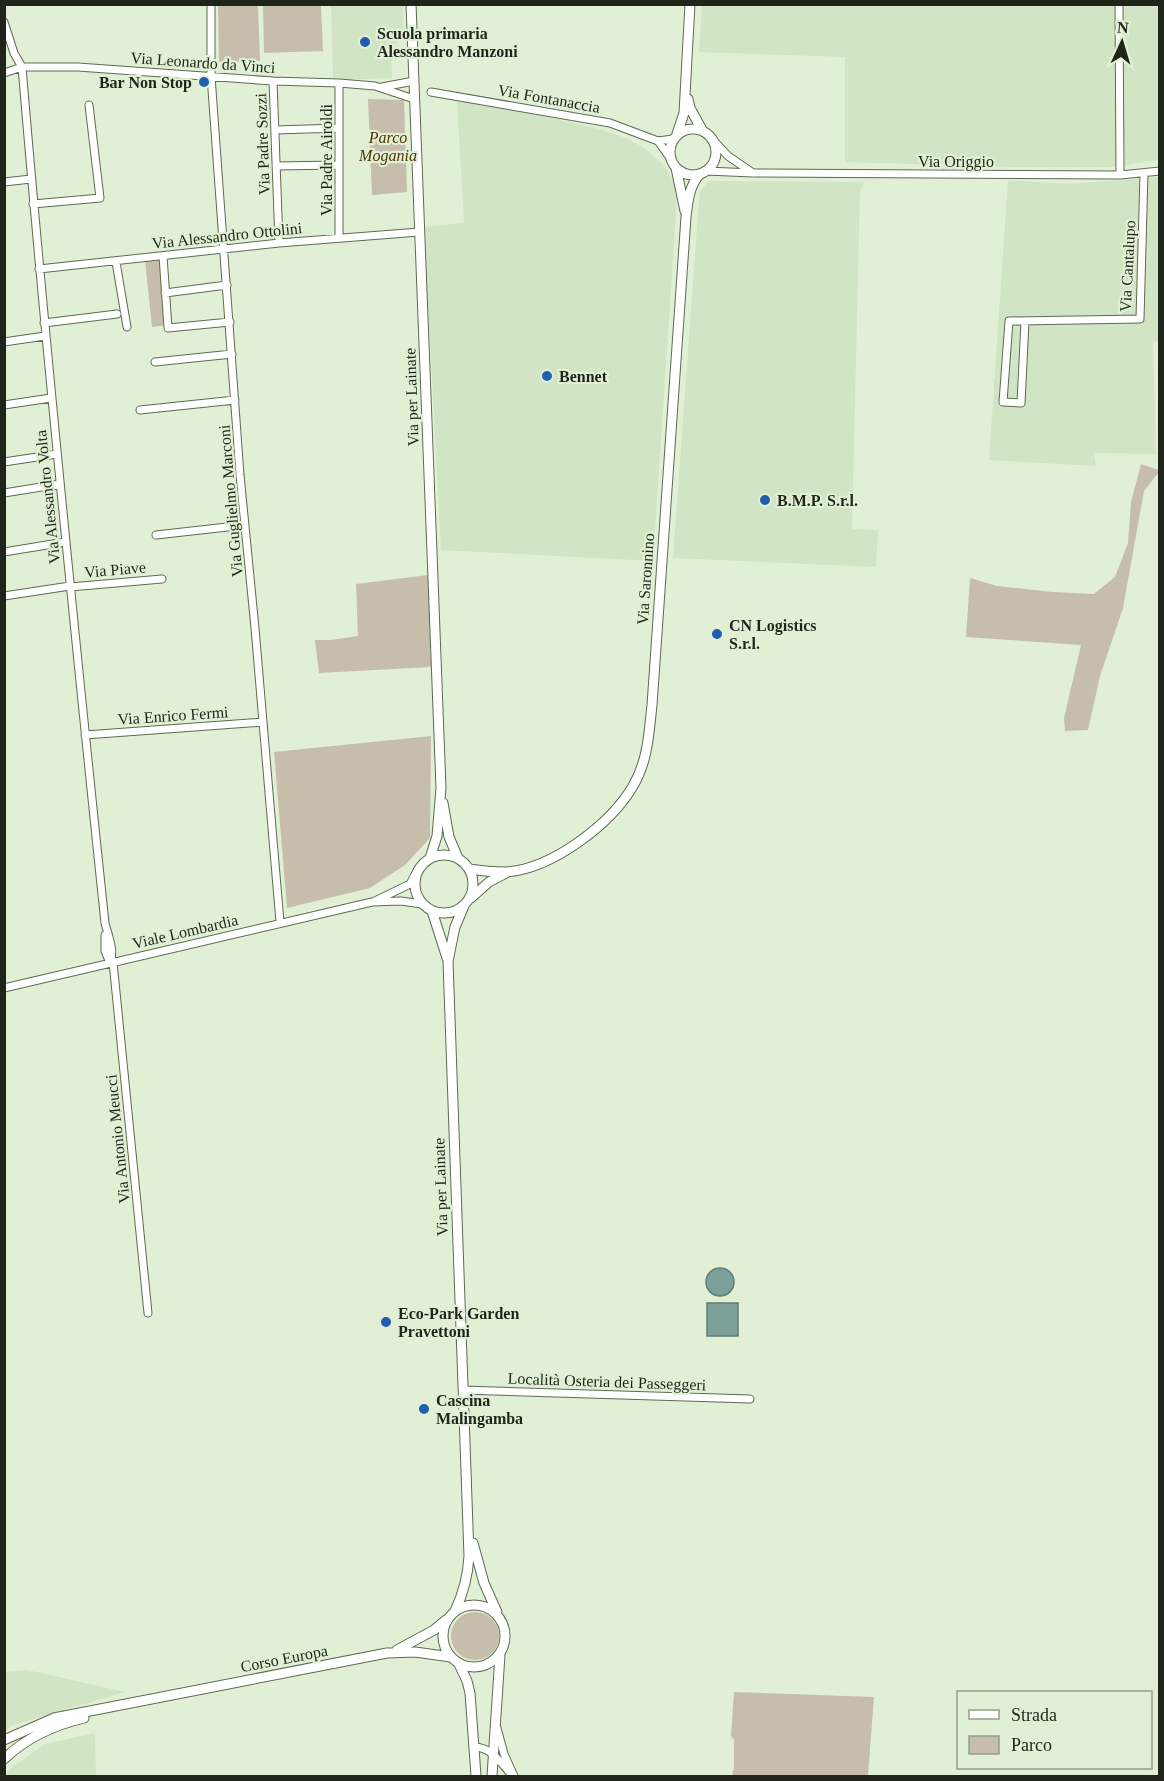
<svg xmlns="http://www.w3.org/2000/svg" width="1164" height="1781" font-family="'Times New Roman',serif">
	<rect width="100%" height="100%" fill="#e1f0d5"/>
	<path fill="#d1e4c4" d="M 331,5 L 403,5 L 404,38 L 391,47 L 392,78 L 333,80 Z
		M 702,5 L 1159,5 L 1159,160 L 1111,167 L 1009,167 L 845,162 L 845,57 L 699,52 Z
		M 457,101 L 512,109 L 599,129 L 623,137 L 643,147 L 663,164 L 673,180 L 677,194 L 675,229 L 653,561 L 441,550 L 424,227 L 464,223 Z
		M 1159,177 L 1160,341 L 1153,342 L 1156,454 L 1094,453 L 1096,466 L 989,460 L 1008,180 L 1066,184 Z
		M 709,181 L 864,182 L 860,192 L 852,529 L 878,530 L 876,567 L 673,558 L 698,212 L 700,190 Z
		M 26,1670 L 37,1672 L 125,1692 L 11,1726 L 5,1732 L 5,1672 Z
		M 95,1733 L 96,1776 L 5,1776 L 11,1768 L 45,1744 Z"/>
	<path fill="#c7bdab" d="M 218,5 L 258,5 L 260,61 L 219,62 Z
		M 263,5 L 321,5 L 323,51 L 264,53 Z
		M 368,99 L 404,100 L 407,192 L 372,195 Z
		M 160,258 L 167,325 L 152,327 L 145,260 Z
		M 1141,464 L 1159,470 L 1159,472 L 1144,491 L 1123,608 L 1100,676 L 1088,730 L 1065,731 L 1064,718 L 1081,645 L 966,637 L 970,578 L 997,586 L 1052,592 L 1094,594 L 1115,577 L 1128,543 L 1131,502 Z
		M 428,575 L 431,667 L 319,673 L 315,640 L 331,640 L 358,636 L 356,584 Z
		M 431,736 L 430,838 L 405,865 L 370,888 L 287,908 L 274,752 Z
		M451 1636a24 24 0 1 1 48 0a24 24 0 1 1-48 0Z
		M 734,1692 L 874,1697 L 868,1776 L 732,1776 L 734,1767 L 734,1740 L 731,1736 Z"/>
	<path fill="#7ba19a" stroke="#5f7c74" stroke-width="1.5" d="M706 1282a14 14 0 1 1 28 0a14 14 0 1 1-28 0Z
		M 707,1303 L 738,1303 L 738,1336 L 707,1336 Z"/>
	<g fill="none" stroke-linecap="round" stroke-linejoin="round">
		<defs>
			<path id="street" d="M 211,4 L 211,76 L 240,475 L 255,628 L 280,922
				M 1119,4 L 1120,175
				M 4,22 L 14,53 L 22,67 C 46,353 75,638 105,923 C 108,935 115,951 110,963
				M 4,73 L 22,67 L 78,67 L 273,81 L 339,83 L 375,86 L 414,99
				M 273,81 L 279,243
				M 339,83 L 339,238
				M 382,87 L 414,81
				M 431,92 L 610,123 L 658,141 L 673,139
				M 275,130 L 339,128
				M 658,141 L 670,158
				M 715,142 L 728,156 L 753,173
				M 276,166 L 339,165
				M 706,171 L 753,173 L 1120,175 L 1160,171
				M 4,182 L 31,179
				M 33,204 L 100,198 L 89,105
				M 163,256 L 168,328 L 230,322
				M 116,262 L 127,327
				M 39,269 L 279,243 L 419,232
				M 165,293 L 227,285
				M 1025,321 L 1021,403 L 1003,402 L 1009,321 L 1140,319 L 1144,173
				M 44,323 L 117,314
				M 4,342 L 45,336
				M 155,362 L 232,354
				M 4,405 L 51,398
				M 140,410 L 235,400
				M 4,462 L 57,454
				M 4,493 L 60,484
				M 156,535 L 245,525
				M 4,552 L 65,542
				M 70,587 L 162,579
				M 4,596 L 70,586
				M 85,735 L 263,722
				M 375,901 L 410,884 L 418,869
				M 105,935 L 105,951 L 110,963
				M 113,962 L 148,1313
				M 4,988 L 372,902 L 401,901 L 422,904
				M 463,1390 L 750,1399
				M 497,1728 L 504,1754 L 514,1776
				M 474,1747 C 490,1747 499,1760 509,1772"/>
			<path id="secondary" d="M 411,4 L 441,788 L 437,836 L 430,858
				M 688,99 L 690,108 L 702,130
				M670 152a23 23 0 1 1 46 0a23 23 0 1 1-46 0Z
				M 677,134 L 684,113 L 690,4
				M 676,168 L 685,211
				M 443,803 L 449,837 L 458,858
				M415 884a29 29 0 1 1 58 0a29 29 0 1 1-58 0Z
				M 469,869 C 482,871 494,872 506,872 C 552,869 611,824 633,786 C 648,761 649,732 652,705 L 686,217 C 688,201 689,186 700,174
				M 471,898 L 489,882 L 506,873
				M 432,911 L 447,958
				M 473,1543 L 484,1583 L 497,1612
				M443 1636a31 31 0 1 1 62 0a31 31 0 1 1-62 0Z
				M 455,1611 C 464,1592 468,1576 469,1556 L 448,961 L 455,927 L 464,906
				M 397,1650 L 434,1630 L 446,1620
				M 459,1664 L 467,1681 L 470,1693 L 476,1776
				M 4,1740 L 54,1718 L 387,1653 L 415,1652 L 451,1657
				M 4,1759 C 27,1737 54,1725 84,1718
				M 492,1776 L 500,1655"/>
		</defs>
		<use href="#street" stroke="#5d6a53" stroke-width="9"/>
		<use href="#secondary" stroke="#5d6a53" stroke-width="11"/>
		<use href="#street" stroke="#fff" stroke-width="7"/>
		<use href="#secondary" stroke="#fff" stroke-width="9"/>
	</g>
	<g fill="#225eaf" stroke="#e1f0d5" stroke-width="2">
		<circle cx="365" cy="42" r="6"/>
		<circle cx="204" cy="82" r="6"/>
		<circle cx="547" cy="376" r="6"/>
		<circle cx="765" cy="500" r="6"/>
		<circle cx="717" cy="634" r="6"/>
		<circle cx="386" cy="1322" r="6"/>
		<circle cx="424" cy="1409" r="6"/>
	</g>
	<g text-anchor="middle" stroke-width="4.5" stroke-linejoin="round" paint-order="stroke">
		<g font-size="16" font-weight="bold" fill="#1f251b" stroke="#e1f0d5" text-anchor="start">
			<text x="377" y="39">Scuola primaria<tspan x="377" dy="18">Alessandro Manzoni</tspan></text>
			<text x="192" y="88" text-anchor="end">Bar Non Stop</text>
			<text x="559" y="382">Bennet</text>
			<text x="777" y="506">B.M.P. S.r.l.</text>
			<text x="729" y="631">CN Logistics<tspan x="729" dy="18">S.r.l.</tspan></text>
			<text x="398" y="1319">Eco-Park Garden<tspan x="398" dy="18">Pravettoni</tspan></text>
			<text x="436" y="1406">Cascina<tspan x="436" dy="18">Malingamba</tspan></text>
		</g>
		<g font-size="16" fill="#1f251b" stroke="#e1f0d5">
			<text transform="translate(203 62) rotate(4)" y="6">Via Leonardo da Vinci</text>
			<text transform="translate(549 98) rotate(10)" y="6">Via Fontanaccia</text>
			<text transform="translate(262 144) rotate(-92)" y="6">Via Padre Sozzi</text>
			<text transform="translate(326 160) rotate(-90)" y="6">Via Padre Airoldi</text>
			<text x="956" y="167">Via Origgio</text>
			<text transform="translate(227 235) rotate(-6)" y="6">Via Alessandro Ottolini</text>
			<text transform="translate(1127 266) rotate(-87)" y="6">Via Cantalupo</text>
			<text transform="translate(411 397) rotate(-92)" y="6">Via per Lainate</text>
			<text transform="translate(47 497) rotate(-96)" y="6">Via Alessandro Volta</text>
			<text transform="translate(230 501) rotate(-95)" y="6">Via Guglielmo Marconi</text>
			<text transform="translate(115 569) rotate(-5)" y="6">Via Piave</text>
			<text transform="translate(645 579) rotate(-86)" y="6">Via Saronnino</text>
			<text transform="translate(173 715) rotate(-4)" y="6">Via Enrico Fermi</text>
			<text transform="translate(185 931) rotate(-13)" y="6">Viale Lombardia</text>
			<text transform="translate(117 1139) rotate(-96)" y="6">Via Antonio Meucci</text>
			<text transform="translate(440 1187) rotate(-92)" y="6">Via per Lainate</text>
			<text transform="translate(607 1381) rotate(2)" y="6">Località Osteria dei Passeggeri</text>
			<text transform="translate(284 1658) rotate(-11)" y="6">Corso Europa</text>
		</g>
		<g font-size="16" font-style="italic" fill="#4d3500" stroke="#e1f0d5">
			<text x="388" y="143">Parco<tspan x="388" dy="18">Mogania</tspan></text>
		</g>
	</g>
	<rect width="1164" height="1781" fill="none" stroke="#1f251b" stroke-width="12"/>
	<rect x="957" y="1691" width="195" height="78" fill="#e1f0d5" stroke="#939f8b" stroke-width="1.5"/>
	<rect x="969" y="1710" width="30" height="9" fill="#ffffff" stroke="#939f8b" stroke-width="1.5"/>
	<text x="1011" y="1721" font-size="18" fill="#1f251b">Strada</text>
	<rect x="969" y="1736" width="30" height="18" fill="#c7bdab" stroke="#939f8b" stroke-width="1.5"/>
	<text x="1011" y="1751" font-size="18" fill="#1f251b">Parco</text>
	<g transform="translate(1122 42) rotate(4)" stroke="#e1f0d5" stroke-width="4.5" paint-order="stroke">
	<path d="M0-4.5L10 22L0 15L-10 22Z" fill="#1f251b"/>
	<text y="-9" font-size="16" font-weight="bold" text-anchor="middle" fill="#1f251b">N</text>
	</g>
</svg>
